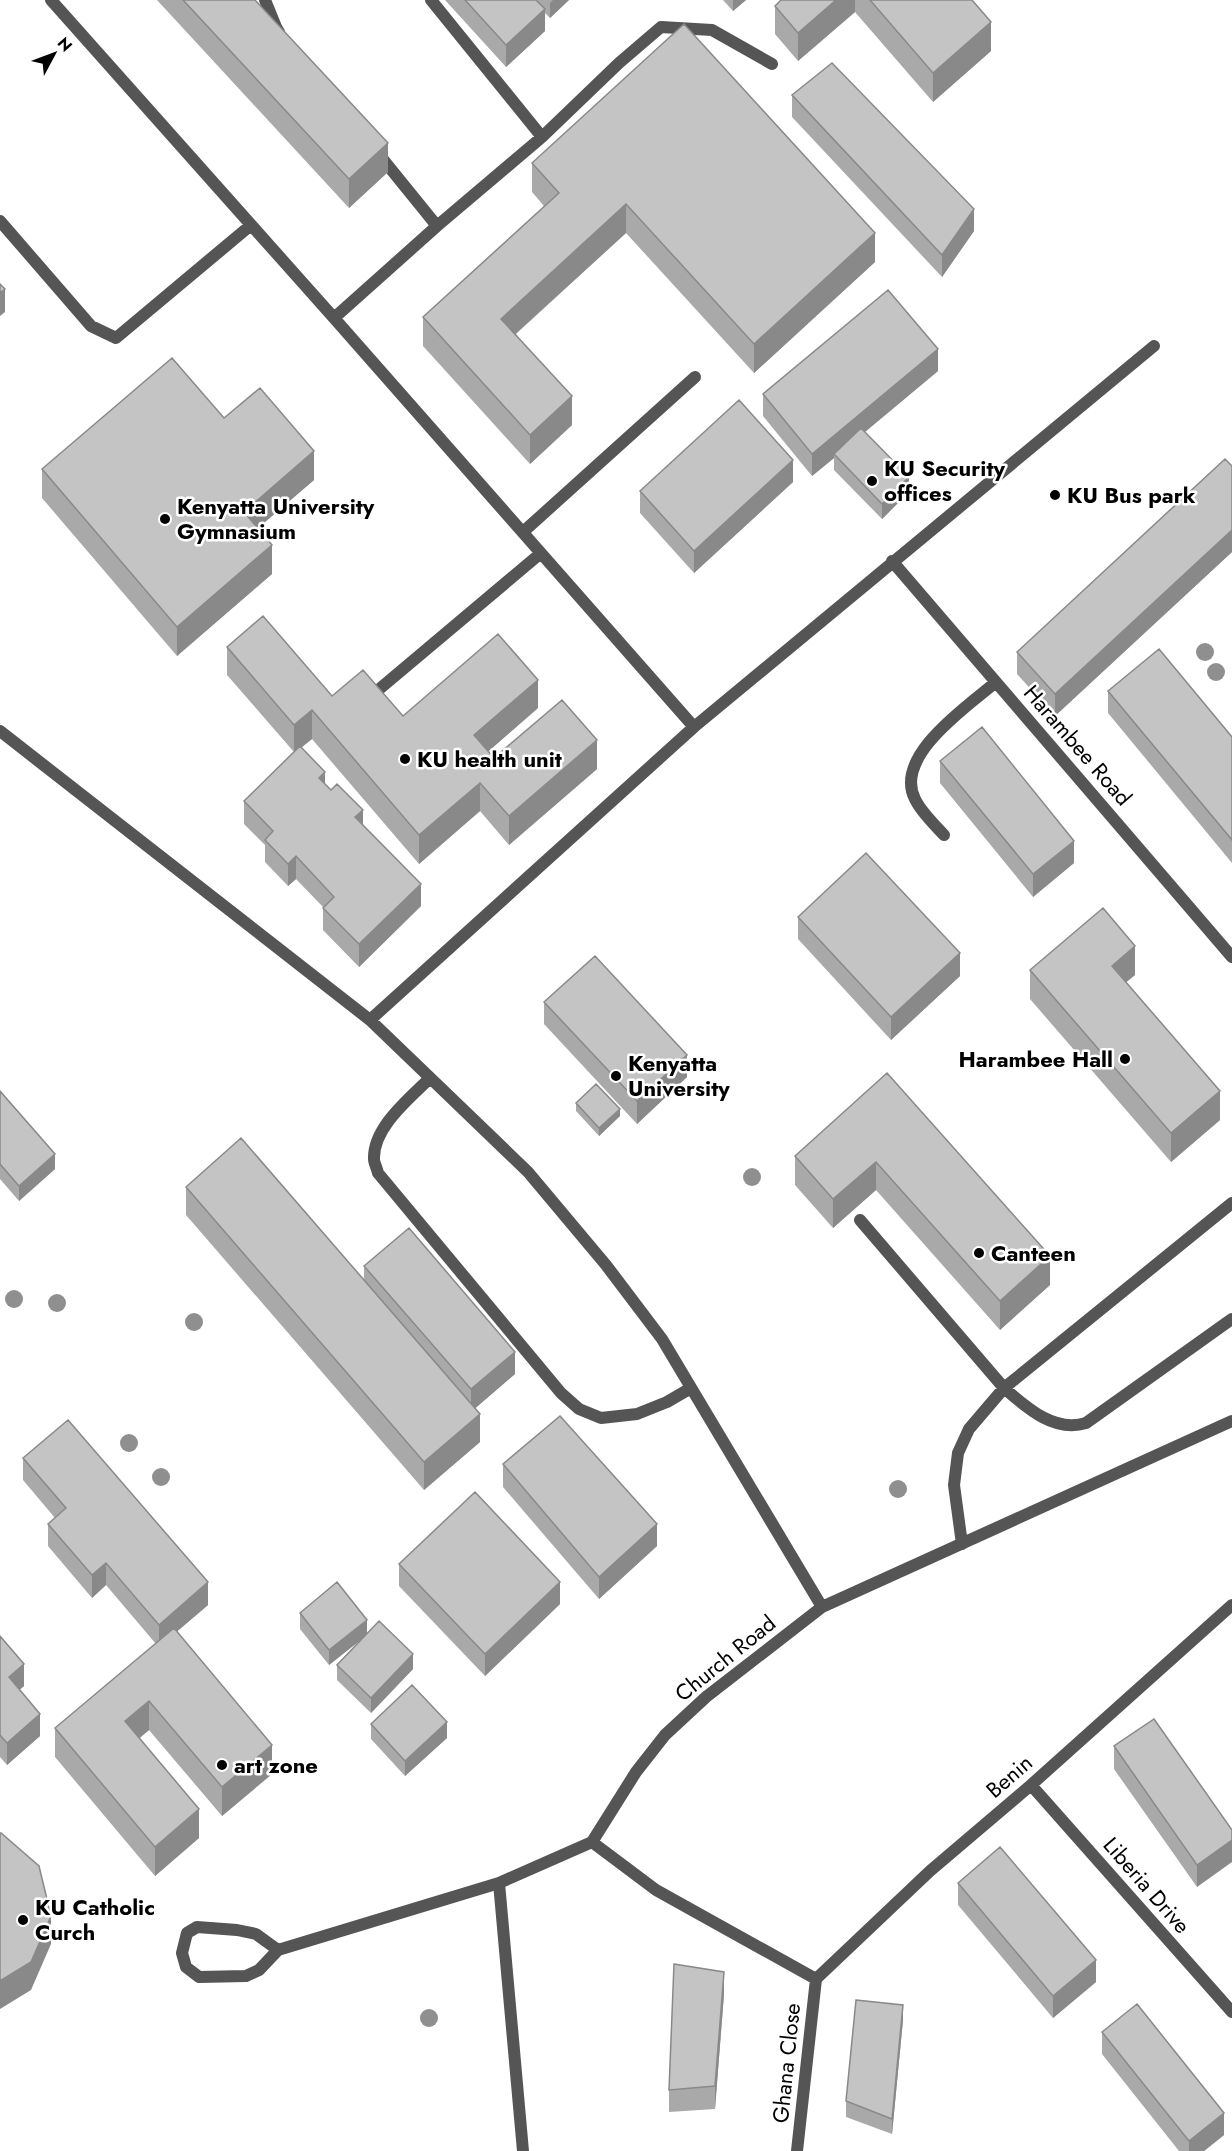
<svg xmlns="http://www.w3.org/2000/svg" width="1232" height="2151" font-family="Jost,sans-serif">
	<rect width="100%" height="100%" fill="#fff"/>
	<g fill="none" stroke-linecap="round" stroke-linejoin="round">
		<path stroke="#555" stroke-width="12" d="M 51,0 L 334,318 L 694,727
			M 265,0 L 276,27 L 279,32
			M 431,0 L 542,137
			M 377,152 L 437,226
			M 0,221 L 91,326 L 116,338 L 251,225
			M 334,318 L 437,226 L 542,137 L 619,63 L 661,27 L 712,30 L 772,64
			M 523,532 L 695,377
			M 892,561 L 1232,957
			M 377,691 L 541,553
			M 0,731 L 370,1020 L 528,1172 L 606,1265 L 662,1339 L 822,1607
			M 944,835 C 934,824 921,812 915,799 C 893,756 968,706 996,682
			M 370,1020 L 694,727 L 1154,346
			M 430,1078 C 410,1098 373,1127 374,1159 C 374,1163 377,1168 378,1173 L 561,1393 L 579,1409 L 601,1418 L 637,1414 L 667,1402 L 691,1388
			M 860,1220 L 1004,1388 C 1026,1407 1054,1433 1086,1423 L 1232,1319
			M 962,1544 L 954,1485 L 958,1453 L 969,1429 L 1004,1388 L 1232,1203
			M 1031,1785 L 1232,2012
			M 592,1842 L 656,1890 L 816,1979
			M 499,1883 L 523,2151
			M 197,1927 L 237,1930 L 256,1934 L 278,1950 L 259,1970 L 246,1976 L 199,1977 L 186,1967 L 182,1953 L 187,1933 Z
			M 278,1950 L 499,1883 L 592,1842 L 636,1772 L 665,1735 L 706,1697 L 822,1607 L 1232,1421
			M 816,1979 L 930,1871 L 1031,1785 L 1232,1605
			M 797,2151 L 816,1979"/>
	</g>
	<g fill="#8f8f8f">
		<circle cx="1205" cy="652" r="9"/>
		<circle cx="1216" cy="672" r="9"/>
		<circle cx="752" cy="1177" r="9"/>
		<circle cx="14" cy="1299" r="9"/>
		<circle cx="57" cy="1303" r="9"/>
		<circle cx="194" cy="1322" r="9"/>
		<circle cx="129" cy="1443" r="9"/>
		<circle cx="161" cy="1477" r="9"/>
		<circle cx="898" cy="1489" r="9"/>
		<circle cx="429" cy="2018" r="9"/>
	</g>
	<path fill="#a9a9a9" d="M 157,0 L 255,0 L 388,172 L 349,208 Z
		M 445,0 L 569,0 L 550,18 L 545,13 L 545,31 L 506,67 Z
		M 723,0 L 746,0 L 733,11 Z
		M 781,0 L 972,0 L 991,51 L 933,102 L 855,12 L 798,61 L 775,34 L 775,6 Z
		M 792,95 L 974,231 L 942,277 L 792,117 Z
		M 532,163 L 875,262 L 754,373 L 626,233 L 516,334 L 572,425 L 530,464 L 423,346 L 423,317 L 544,206 L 532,192 Z
		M 938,371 L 865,432 L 909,492 L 882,519 L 834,470 L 834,458 L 812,476 L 763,416 L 763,394 Z
		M 224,418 L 314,480 L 258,528 L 272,574 L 177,656 L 42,498 L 42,469 Z
		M 1232,466 L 1232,552 L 1055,716 L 1017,674 L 1017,652 Z
		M 793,482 L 694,573 L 640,513 L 640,491 Z
		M 227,647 L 332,696 L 403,716 L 538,708 L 488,751 L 494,758 L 597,769 L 509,845 L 480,811 L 419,864 L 312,739 L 301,748 L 325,784 L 363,825 L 421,906 L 359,967 L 323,930 L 323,907 L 296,879 L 288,886 L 265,862 L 265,845 L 244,824 L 244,801 L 294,752 L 227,675 Z
		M 1108,691 L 1232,737 L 1232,863 L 1108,713 Z
		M 940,761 L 1074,863 L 1033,897 L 940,783 Z
		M 798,917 L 960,976 L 891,1040 L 798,939 Z
		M 1030,970 L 1135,975 L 1126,982 L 1220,1120 L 1171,1162 L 1030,999 Z
		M 544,1002 L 687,1077 L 637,1124 L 544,1024 Z
		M 887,1073 L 1050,1285 L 1000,1330 L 876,1190 L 833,1228 L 795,1185 L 795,1156 Z
		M 0,1091 L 55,1169 L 19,1201 L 0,1179 Z
		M 576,1103 L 620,1116 L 599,1136 L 576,1111 Z
		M 186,1187 L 364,1279 L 364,1266 L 515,1374 L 475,1408 L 480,1442 L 424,1490 L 186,1215 Z
		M 23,1458 L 208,1605 L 177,1631 L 272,1774 L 222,1816 L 149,1730 L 140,1738 L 199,1838 L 155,1876 L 55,1757 L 55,1728 L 156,1644 L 106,1585 L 92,1598 L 48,1546 L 48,1524 L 55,1518 L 23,1480 Z
		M 503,1464 L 657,1546 L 599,1599 L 503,1487 Z
		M 399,1564 L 560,1604 L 485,1676 L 399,1586 Z
		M 300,1613 L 367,1633 L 413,1669 L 371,1713 L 337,1680 L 337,1665 L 359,1641 L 329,1665 L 300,1629 Z
		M 0,1636 L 24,1686 L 19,1690 L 40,1736 L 7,1765 L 0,1757 Z
		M 371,1724 L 447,1738 L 405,1776 L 371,1739 Z
		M 1114,1746 L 1232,1830 L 1197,1887 L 1114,1769 Z
		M 958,1883 L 1096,1982 L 1053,2018 L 958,1905 Z
		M 724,1994 L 715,2109 L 669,2112 L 669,2090 Z
		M 903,2020 L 892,2134 L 846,2117 L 846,2101 Z
		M 1102,2032 L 1224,2135 L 1204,2151 L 1179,2151 L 1102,2054 Z"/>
	<path fill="#898989" d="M 553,0 L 569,0 L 550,18 L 550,3 Z
		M 733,0 L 746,0 L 733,11 Z
		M 836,0 L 855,0 L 855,12 L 798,61 L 798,33 Z
		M 545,9 L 545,31 L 506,67 L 506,45 Z
		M 991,22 L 991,51 L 933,102 L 933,73 Z
		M 388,143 L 388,172 L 349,208 L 349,179 Z
		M 626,204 L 626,233 L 501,347 L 501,319 Z
		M 974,209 L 974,231 L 942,277 L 942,255 Z
		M 875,233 L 875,262 L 754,373 L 754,344 Z
		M 5,289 L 5,312 L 0,316 L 0,293 Z
		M 938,349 L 938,371 L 836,456 L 834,454 L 834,458 L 812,476 L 812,454 Z
		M 572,396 L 572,425 L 530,464 L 530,435 Z
		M 314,451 L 314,480 L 244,540 L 244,512 Z
		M 793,460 L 793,482 L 694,573 L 694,551 Z
		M 909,477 L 909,492 L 882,519 L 882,504 Z
		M 1232,530 L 1232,552 L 1055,716 L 1055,694 Z
		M 272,545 L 272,574 L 177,656 L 177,627 Z
		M 538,680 L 538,708 L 474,764 L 474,735 Z
		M 312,710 L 312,739 L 294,753 L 294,725 Z
		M 597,740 L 597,769 L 509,845 L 509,816 Z
		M 325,772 L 325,794 L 319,778 Z
		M 480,783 L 480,811 L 419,864 L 419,835 Z
		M 363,810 L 363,832 L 355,817 Z
		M 1074,841 L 1074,863 L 1033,897 L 1033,874 Z
		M 296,856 L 296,879 L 288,886 L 288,864 Z
		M 421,884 L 421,906 L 359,967 L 359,944 Z
		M 1135,946 L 1135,975 L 1112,994 L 1112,966 Z
		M 960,953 L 960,976 L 891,1040 L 891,1017 Z
		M 687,1055 L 687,1077 L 637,1124 L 637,1101 Z
		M 1220,1091 L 1220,1120 L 1171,1162 L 1171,1133 Z
		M 620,1109 L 620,1116 L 599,1136 L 599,1128 Z
		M 55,1154 L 55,1169 L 19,1201 L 19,1186 Z
		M 876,1162 L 876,1190 L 833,1228 L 833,1199 Z
		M 1050,1256 L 1050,1285 L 1000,1330 L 1000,1301 Z
		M 515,1352 L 515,1374 L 471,1412 L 471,1389 Z
		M 480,1414 L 480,1442 L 424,1490 L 424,1462 Z
		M 657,1524 L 657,1546 L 599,1599 L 599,1577 Z
		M 106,1563 L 106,1585 L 92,1598 L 92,1575 Z
		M 208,1582 L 208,1605 L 159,1647 L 159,1625 Z
		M 560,1582 L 560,1604 L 485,1676 L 485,1654 Z
		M 367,1620 L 367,1635 L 329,1665 L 329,1650 Z
		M 413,1654 L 413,1669 L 371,1713 L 371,1698 Z
		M 24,1664 L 24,1686 L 9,1699 L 9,1677 Z
		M 149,1701 L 149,1730 L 125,1749 L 125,1721 Z
		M 40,1714 L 40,1736 L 7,1765 L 7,1743 Z
		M 447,1722 L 447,1738 L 405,1776 L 405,1761 Z
		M 272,1745 L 272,1774 L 222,1816 L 222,1787 Z
		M 199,1809 L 199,1838 L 155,1876 L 155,1847 Z
		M 1232,1840 L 1232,1862 L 1197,1887 L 1197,1865 Z
		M 51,1916 L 51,1944 L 31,1990 L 0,2009 L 0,1981 Z
		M 1096,1960 L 1096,1982 L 1053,2018 L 1053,1996 Z
		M 724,1972 L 724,1994 L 715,2109 L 715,2086 Z
		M 903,2005 L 903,2020 L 892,2134 L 892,2119 Z
		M 1224,2113 L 1224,2135 L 1204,2151 L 1189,2151 L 1189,2141 Z"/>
	<path fill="#c4c4c4" stroke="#898989" stroke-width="1.5" d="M 183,0 L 255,0 L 388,143 L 349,179 Z
		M 465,0 L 536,0 L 545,9 L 506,45 Z
		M 781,0 L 836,0 L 798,33 L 775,6 Z
		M 870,0 L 972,0 L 991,22 L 933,73 Z
		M 684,24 L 875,233 L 754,344 L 626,204 L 501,319 L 572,396 L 530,435 L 423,317 L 559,193 L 532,163 Z
		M 832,63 L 974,209 L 942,255 L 792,95 Z
		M 0,284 L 5,289 L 0,293 Z
		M 888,290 L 938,349 L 812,454 L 763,394 Z
		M 172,358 L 224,418 L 260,388 L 314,451 L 244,512 L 272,545 L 177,627 L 42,469 Z
		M 739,400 L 793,460 L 694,551 L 640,491 Z
		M 861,428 L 909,477 L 882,504 L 834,454 Z
		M 1225,459 L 1232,466 L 1232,530 L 1055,694 L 1017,652 Z
		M 263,616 L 332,696 L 363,670 L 403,716 L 498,634 L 538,680 L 474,735 L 494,758 L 562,700 L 597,740 L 509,816 L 480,783 L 419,835 L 312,710 L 294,725 L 227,647 Z
		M 1159,649 L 1232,737 L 1232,840 L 1108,691 Z
		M 982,727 L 1074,841 L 1033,874 L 940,761 Z
		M 300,746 L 325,772 L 319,778 L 331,790 L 337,784 L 363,810 L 355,817 L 421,884 L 359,944 L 323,908 L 334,897 L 296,856 L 288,864 L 265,840 L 273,831 L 244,801 Z
		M 866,853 L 960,953 L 891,1017 L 798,917 Z
		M 1103,908 L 1135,946 L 1112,966 L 1220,1091 L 1171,1133 L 1030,970 Z
		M 595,956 L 687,1055 L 637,1101 L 544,1002 Z
		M 887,1073 L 1050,1256 L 1000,1301 L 876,1162 L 833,1199 L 795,1156 Z
		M 596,1084 L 620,1109 L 599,1128 L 576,1103 Z
		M 0,1091 L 55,1154 L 19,1186 L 0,1164 Z
		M 241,1138 L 480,1414 L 424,1462 L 186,1187 Z
		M 409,1228 L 515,1352 L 471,1389 L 364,1266 Z
		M 560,1416 L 657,1524 L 599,1577 L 503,1464 Z
		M 68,1420 L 208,1582 L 159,1625 L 106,1563 L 92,1575 L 48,1524 L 66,1508 L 23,1458 Z
		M 475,1492 L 560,1582 L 485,1654 L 399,1564 Z
		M 337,1582 L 367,1620 L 329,1650 L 300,1613 Z
		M 379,1621 L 413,1654 L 371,1698 L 337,1665 Z
		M 174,1628 L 272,1745 L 222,1787 L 149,1701 L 125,1721 L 199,1809 L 155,1847 L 55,1728 Z
		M 0,1636 L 24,1664 L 9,1677 L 40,1714 L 7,1743 L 0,1735 Z
		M 412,1685 L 447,1722 L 405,1761 L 371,1724 Z
		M 1154,1719 L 1232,1830 L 1232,1840 L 1197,1865 L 1114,1746 Z
		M 0,1833 L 1,1833 L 39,1866 L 51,1916 L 31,1962 L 0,1981 Z
		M 1000,1847 L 1096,1960 L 1053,1996 L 958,1883 Z
		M 674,1964 L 724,1972 L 715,2086 L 669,2090 Z
		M 856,2000 L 903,2005 L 892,2119 L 846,2101 Z
		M 1137,2004 L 1224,2113 L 1189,2141 L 1102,2032 Z"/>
	<g fill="#000" stroke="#fff" stroke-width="2">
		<circle cx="872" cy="481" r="6"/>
		<circle cx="1055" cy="495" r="6"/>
		<circle cx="165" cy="519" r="6"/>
		<circle cx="405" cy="759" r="6"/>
		<circle cx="1125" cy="1059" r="6"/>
		<circle cx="616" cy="1076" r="6"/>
		<circle cx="979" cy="1253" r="6"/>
		<circle cx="222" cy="1765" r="6"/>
		<circle cx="23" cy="1920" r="6"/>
	</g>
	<g text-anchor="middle" stroke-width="5" stroke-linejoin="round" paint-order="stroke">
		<g font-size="22" font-weight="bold" fill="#000" stroke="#fff" text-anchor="start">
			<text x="884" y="476">KU Security<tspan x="884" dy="25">offices</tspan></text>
			<text x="1067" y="503">KU Bus park</text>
			<text x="177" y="514">Kenyatta University<tspan x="177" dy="25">Gymnasium</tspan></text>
			<text x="417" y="767">KU health unit</text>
			<text x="1113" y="1067" text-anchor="end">Harambee Hall</text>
			<text x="628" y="1071">Kenyatta<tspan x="628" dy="25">University</tspan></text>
			<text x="991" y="1261">Canteen</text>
			<text x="234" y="1773">art zone</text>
			<text x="35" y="1915">KU Catholic<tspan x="35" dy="25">Curch</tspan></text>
		</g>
		<g font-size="22" fill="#000" stroke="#fff">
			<text transform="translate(1078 745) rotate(49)" y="8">Harambee Road</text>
			<text transform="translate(725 1658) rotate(-39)" y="8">Church Road</text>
			<text transform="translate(1009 1776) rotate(-41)" y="8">Benin</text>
			<text transform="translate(1147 1885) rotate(49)" y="8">Liberia Drive</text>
			<text transform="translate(786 2063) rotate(-84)" y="8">Ghana Close</text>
		</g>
	</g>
	<g transform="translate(54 54) rotate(49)" stroke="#ffffff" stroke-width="4.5" paint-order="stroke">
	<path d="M0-4.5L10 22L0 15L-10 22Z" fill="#000000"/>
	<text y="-9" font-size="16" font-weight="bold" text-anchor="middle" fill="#000000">N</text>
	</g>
</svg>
